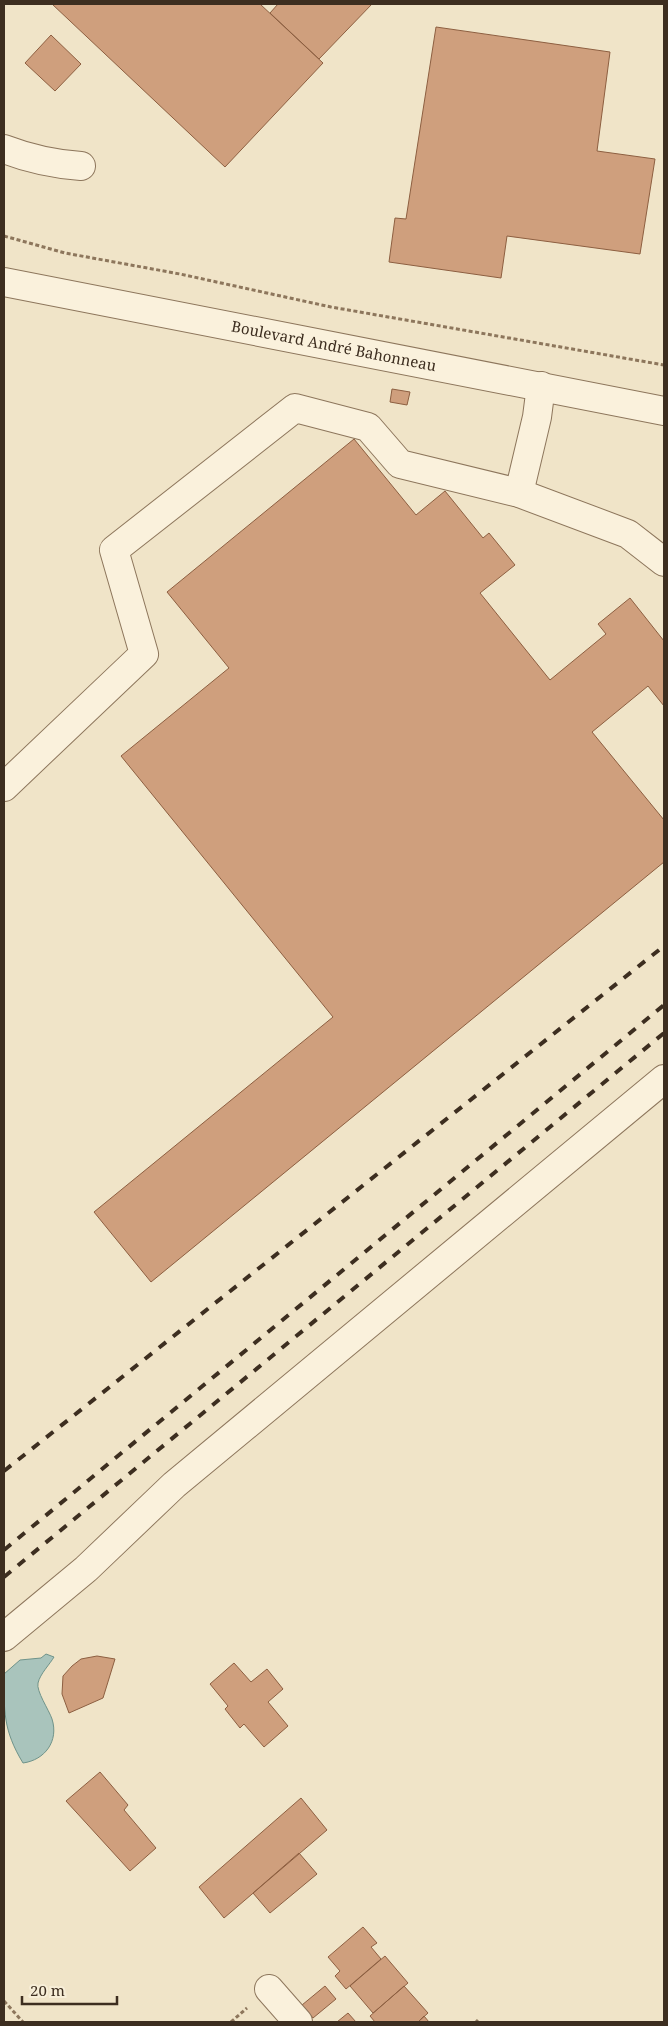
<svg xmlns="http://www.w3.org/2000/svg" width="668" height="2026" font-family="'Noto Serif',serif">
	<rect width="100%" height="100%" fill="#f0e4c8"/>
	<path fill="#a9c4bc" stroke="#6f938a" d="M 46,1654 L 54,1657 C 50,1664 40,1674 38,1683 C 36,1691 49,1710 52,1719 C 59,1741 45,1760 23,1763 C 3,1730 4,1711 4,1674 L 20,1660 L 41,1658 Z"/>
	<path fill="#cf9f7d" stroke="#8d5f41" d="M 52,4 L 260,4 L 323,63 L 225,167 Z
		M 278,4 L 372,4 L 319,59 L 270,13 Z
		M 436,27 L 610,52 L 597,151 L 655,159 L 640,254 L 507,236 L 501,278 L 389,262 L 395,218 L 406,219 Z
		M 51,35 L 81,64 L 55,91 L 25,63 Z
		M 392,389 L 410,392 L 407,405 L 390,402 Z
		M 354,439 L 416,515 L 445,491 L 483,538 L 489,533 L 515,565 L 480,593 L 550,680 L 606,634 L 598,624 L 630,598 L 664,641 L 664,706 L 648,686 L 592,732 L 664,820 L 664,862 L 151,1282 L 94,1212 L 333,1017 L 121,756 L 229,668 L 167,592 Z
		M 97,1656 L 115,1659 L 103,1698 L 69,1713 L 62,1694 L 63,1676 L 72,1666 L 81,1659 Z
		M 234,1663 L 251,1682 L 267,1669 L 283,1689 L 268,1702 L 288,1726 L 264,1747 L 244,1724 L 240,1728 L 225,1709 L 228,1706 L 210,1684 Z
		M 100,1772 L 128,1805 L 124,1810 L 156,1848 L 130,1871 L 66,1801 Z
		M 301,1798 L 327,1830 L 224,1918 L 199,1887 Z
		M 299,1853 L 317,1874 L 270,1913 L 253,1893 Z
		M 363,1927 L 377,1943 L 371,1947 L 381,1959 L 346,1989 L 335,1976 L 340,1971 L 328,1957 Z
		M 385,1956 L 408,1983 L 373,2013 L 350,1986 Z
		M 325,1986 L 336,1999 L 313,2018 L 302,2005 Z
		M 404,1986 L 428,2013 L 418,2022 L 375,2022 L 370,2016 Z
		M 348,2013 L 356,2022 L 337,2022 Z
		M 424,2016 L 429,2022 L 418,2022 Z"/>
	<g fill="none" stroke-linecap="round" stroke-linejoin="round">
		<defs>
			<g id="minor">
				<path d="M 4,149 C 30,159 53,164 81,166"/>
				<path id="s1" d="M 4,282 L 664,411"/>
				<path d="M 519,493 L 537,417 L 541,386"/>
				<path d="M 4,787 L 144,654 L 114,550 L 295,408 L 368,427 L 400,464 L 519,493 L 628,534 L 664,562"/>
				<path d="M 4,1637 L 86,1569 L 174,1485 L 664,1079"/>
				<path d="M 269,1989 L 298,2022"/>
			</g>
		</defs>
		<use href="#minor" stroke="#8d765c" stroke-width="30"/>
		<path stroke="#8d765c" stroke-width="3" stroke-dasharray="4 2.5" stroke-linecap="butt" d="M 4,236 L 65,253 L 180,274 L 331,307 L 664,365
			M 4,2001 L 23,2022
			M 231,2022 L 247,2008
			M 476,2022 L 478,2020"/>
		<use href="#minor" stroke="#faf1dc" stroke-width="28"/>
		<path stroke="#3d2e20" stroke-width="4" stroke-dasharray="9 9" stroke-linecap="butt" d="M 4,1471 L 664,946
			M 4,1550 L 664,1005
			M 4,1577 L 664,1033"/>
	</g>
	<g text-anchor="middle" stroke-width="4.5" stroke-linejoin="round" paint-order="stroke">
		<g font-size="15" fill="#3d2e20" stroke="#f7eed8">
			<text dy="5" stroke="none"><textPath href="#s1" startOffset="336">Boulevard André Bahonneau</textPath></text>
		</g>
	</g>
	<rect width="668" height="2026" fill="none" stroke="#3d2e20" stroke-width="10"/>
	<path d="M22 1996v8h95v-8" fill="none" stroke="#3d2e20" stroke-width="2.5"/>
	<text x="30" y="1996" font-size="15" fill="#3d2e20" stroke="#f7eed8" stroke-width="4" paint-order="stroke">20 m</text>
</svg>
